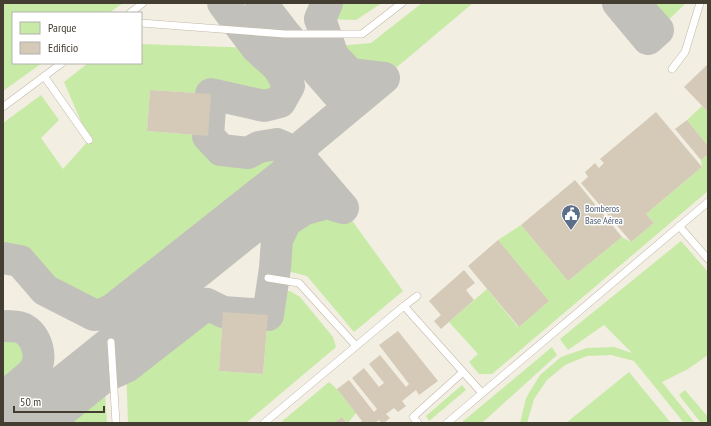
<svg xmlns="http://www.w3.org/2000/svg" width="711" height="426" font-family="'PT Sans Narrow',sans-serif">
	<rect width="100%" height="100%" fill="#f2eee2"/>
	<path fill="#c8eaa7" d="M 3,3 L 123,3 L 109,13 L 13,13 L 13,63 L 42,63 L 3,91 Z
		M 332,3 L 382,3 L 356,20 L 326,19 Z
		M 422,3 L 473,3 L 384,78 L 350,74 L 333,56 L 337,46 L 371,43 Z
		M 634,3 L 686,3 L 658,30 Z
		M 141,44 L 257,48 L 278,67 L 289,86 L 280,102 L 264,106 L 211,94 L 150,90 L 147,131 L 208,136 L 227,155 L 248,153 L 259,147 L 277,144 L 295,152 L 291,167 L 280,177 L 113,309 L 103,314 L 94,315 L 45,290 L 20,261 L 3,258 L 3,123 L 41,95 L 59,120 L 41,138 L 63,169 L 89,140 L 64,82 L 88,63 L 141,63 Z
		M 702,106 L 708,112 L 708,146 L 687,120 Z
		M 708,154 L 708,191 L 492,374 L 479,374 L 469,362 L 478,354 L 449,322 L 487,289 L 518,327 L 549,301 L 498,240 L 521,225 L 568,281 L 622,237 L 631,242 L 654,223 L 646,214 L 702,167 L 701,160 Z
		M 327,203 L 343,208 L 403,291 L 354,332 L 307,276 L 275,268 C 276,259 275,248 277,240 C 283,214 305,209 327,203 Z
		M 681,241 L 708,272 L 708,355 L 688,369 L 662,382 L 695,423 L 684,423 L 634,361 L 611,355 L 587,356 L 565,365 L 547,380 L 534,399 L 527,423 L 520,423 L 526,398 L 540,375 L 561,357 L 587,348 L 614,347 L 632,353 L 604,325 L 568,350 L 560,339 Z
		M 272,291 L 290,291 L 300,297 L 333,337 L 336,347 L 246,423 L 128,423 L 126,367 L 207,304 L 223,312 L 219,371 L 263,374 L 268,315 Z
		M 3,326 C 9,326 17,326 22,328 C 36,334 44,358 34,371 C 27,379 12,390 3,397 Z
		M 552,347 L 557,355 L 482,423 L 461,423 Z
		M 629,372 L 671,423 L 566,423 Z
		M 104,377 L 107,423 L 47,423 Z
		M 329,382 L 337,389 L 356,413 L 348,423 L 342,417 L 335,422 L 336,423 L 280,423 Z
		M 462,385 L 466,390 L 429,421 L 426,416 Z
		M 685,390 L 708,417 L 708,423 L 701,423 L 679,395 Z"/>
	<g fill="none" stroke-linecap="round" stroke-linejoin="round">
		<path stroke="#c2c0ba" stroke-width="32" d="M 223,3 L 257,48 L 278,67 L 289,86 L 280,102 L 264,106 L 211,94 L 208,136 L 221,150 L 248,153 L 259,147 L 277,144 L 295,152 L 384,78 L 350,74 L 333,56 L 320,19 L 327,3
			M 261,3 L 285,34 L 349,107
			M 618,3 L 648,39 L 658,30 L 634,3
			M 3,258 L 20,261 L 45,290 L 94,315 L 103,314 L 113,309 L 280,177 L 291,167 L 295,152 L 343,208 L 327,203 L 305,209 L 286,221 L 277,240 L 275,268 L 268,315 L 223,312 L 207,304 L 126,367 L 104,377 L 47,423
			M 3,326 C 9,326 17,326 22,328 C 36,334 44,358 34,371 C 27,379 12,390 3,397
			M 10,423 L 294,195"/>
	</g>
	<path fill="#d4cab7" d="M 708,64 L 708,112 L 684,87 Z
		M 150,90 L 211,94 L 208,136 L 147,131 Z
		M 656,112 L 702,167 L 646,214 L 654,223 L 631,242 L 581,183 L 588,177 L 585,172 L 595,163 L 599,168 L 604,163 L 600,159 Z
		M 687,120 L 708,146 L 708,154 L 701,160 L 675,129 Z
		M 575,180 L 622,237 L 568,281 L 521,225 Z
		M 498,240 L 549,301 L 519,327 L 468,266 Z
		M 464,270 L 475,283 L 466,290 L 474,300 L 441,329 L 434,321 L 441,315 L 429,301 Z
		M 223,312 L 268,315 L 263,374 L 219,371 Z
		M 398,331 L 438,381 L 419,395 L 416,390 L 402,401 L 406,406 L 398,412 L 394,408 L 386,414 L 390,418 L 384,423 L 381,423 L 379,420 L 375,423 L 359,423 L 362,421 L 337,389 L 349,380 L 374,412 L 377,409 L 352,378 L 364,368 L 379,387 L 384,383 L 369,364 L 380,355 L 406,387 L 409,384 L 379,345 Z
		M 342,417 L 347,423 L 336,423 L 335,422 Z"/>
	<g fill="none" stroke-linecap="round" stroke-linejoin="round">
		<defs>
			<path id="service" d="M 130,13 L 143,3
				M 141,23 L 285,34 L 362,34 L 402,3
				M 672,69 L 685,52 L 700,3
				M 44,76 L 89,140
				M 3,107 L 62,63
				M 679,226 L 708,259
				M 268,278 L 299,283 L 356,346
				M 404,306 L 417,296
				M 111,342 L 116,423
				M 264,423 L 404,306 L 482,393
				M 418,423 L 413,417 L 463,372
				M 447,423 L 708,202"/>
		</defs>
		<use href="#service" stroke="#c1b9a7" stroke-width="8"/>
		<use href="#service" stroke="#fff" stroke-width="7"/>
	</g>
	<defs>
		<symbol id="civic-pin" viewBox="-11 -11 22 30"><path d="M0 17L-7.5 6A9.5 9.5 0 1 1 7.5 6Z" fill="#5c6f8a" stroke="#fff"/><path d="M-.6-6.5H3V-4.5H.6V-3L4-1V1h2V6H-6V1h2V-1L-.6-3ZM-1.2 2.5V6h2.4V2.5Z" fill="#fff"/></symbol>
	</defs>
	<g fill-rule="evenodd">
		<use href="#civic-pin" x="560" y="203" width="22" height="30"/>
	</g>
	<g text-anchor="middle" stroke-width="3" stroke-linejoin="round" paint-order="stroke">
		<g font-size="10" fill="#4e5e75" stroke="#fff" text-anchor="start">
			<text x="585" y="212">Bomberos<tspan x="585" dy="12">Base Aérea</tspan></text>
		</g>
	</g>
	<rect width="711" height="426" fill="none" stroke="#443e32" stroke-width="8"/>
	<rect x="12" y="12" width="130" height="52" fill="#ffffff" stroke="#b4b2ad"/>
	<rect x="20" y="22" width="20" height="12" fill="#c8eaa7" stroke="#b4b2ad"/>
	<text x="48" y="32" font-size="12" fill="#443e32">Parque</text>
	<rect x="20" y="42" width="20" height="12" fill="#d4cab7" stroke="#b4b2ad"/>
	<text x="48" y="52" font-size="12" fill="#443e32">Edificio</text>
	<path d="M14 406v6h90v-6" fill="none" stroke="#443e32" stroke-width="2"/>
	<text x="20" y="406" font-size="12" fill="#443e32" stroke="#ffffff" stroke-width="3" paint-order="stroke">50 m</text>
</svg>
